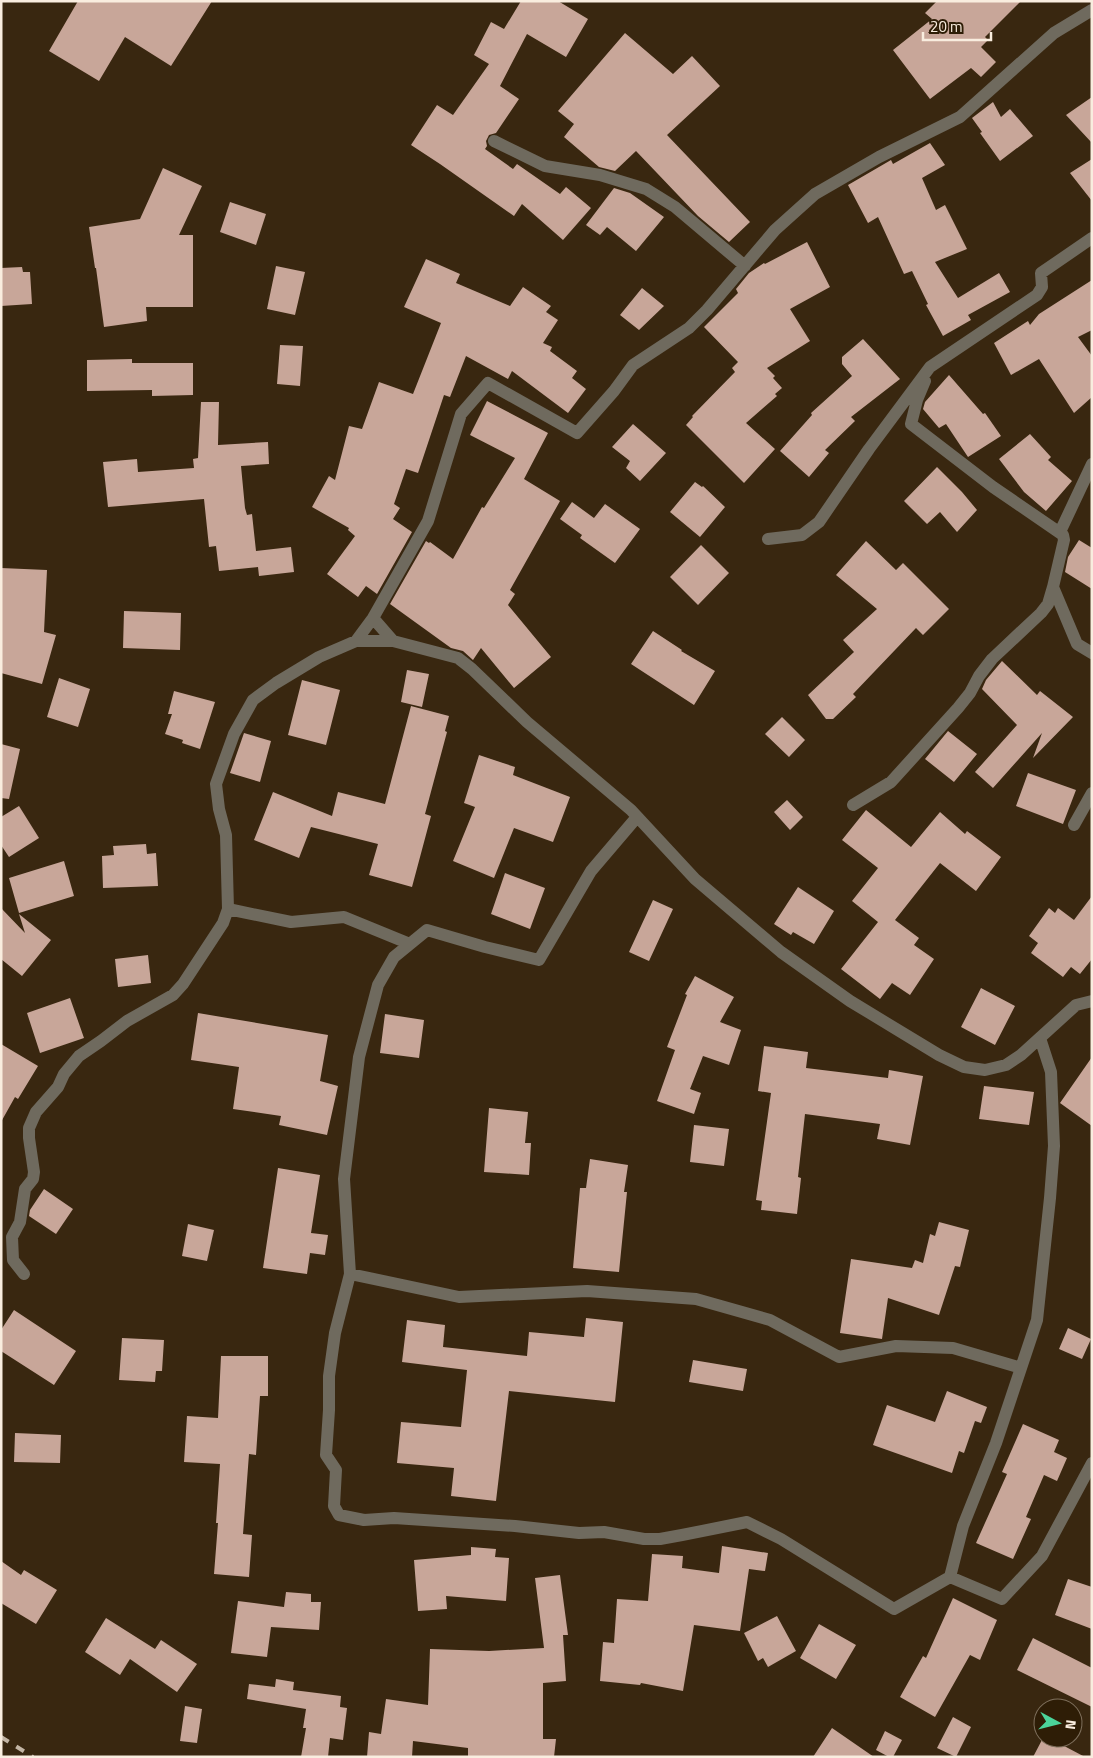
<svg xmlns="http://www.w3.org/2000/svg" width="1093" height="1758" font-family="'Titillium Web',sans-serif">
	<rect width="100%" height="100%" fill="#392710"/>
	<path fill="#c8a699" d="M 78,1 L 212,1 L 171,66 L 125,37 L 99,81 L 49,51 Z
		M 521,1 L 558,1 L 588,19 L 566,57 L 527,34 L 500,86 L 519,99 L 496,133 L 489,135 L 486,141 L 487,146 L 485,149 L 513,169 L 517,164 L 560,194 L 566,187 L 591,208 L 563,240 L 522,204 L 514,216 L 440,164 L 411,145 L 437,105 L 453,115 L 489,64 L 474,55 L 491,22 L 504,29 Z
		M 937,1 L 1021,1 L 985,37 L 988,40 L 981,47 L 996,62 L 981,77 L 971,68 L 930,99 L 893,50 L 932,19 L 925,13 Z
		M 625,33 L 673,74 L 692,56 L 720,86 L 667,135 L 750,222 L 729,242 L 698,216 L 636,151 L 615,171 L 599,167 L 564,137 L 574,124 L 558,111 Z
		M 1092,97 L 1092,143 L 1066,115 Z
		M 993,102 L 1001,117 L 1010,109 L 1033,136 L 1000,161 L 980,133 L 982,132 L 972,118 Z
		M 930,143 L 945,165 L 922,178 L 936,210 L 945,205 L 967,249 L 935,262 L 958,298 L 999,273 L 1010,292 L 968,315 L 971,320 L 943,336 L 926,305 L 928,304 L 912,271 L 904,274 L 878,217 L 868,223 L 848,185 L 891,160 L 893,164 Z
		M 1092,159 L 1092,201 L 1070,173 Z
		M 163,168 L 202,186 L 179,235 L 193,235 L 193,307 L 146,307 L 147,321 L 104,327 L 96,268 L 95,268 L 89,227 L 140,219 Z
		M 614,188 L 630,193 L 664,217 L 636,251 L 607,227 L 600,235 L 586,225 Z
		M 230,202 L 266,214 L 256,245 L 220,232 Z
		M 807,242 L 830,287 L 790,309 L 810,341 L 767,368 L 775,376 L 773,378 L 782,388 L 775,394 L 777,396 L 746,423 L 775,449 L 744,483 L 686,425 L 693,417 L 692,416 L 735,372 L 732,368 L 738,362 L 704,327 L 738,293 L 736,289 L 749,273 L 764,263 L 765,264 Z
		M 426,259 L 460,274 L 456,283 L 510,306 L 523,287 L 551,306 L 546,312 L 558,320 L 543,343 L 552,347 L 550,351 L 577,371 L 572,378 L 586,389 L 568,413 L 512,371 L 508,379 L 466,356 L 450,397 L 444,395 L 418,473 L 406,469 L 394,504 L 400,508 L 393,519 L 412,532 L 377,594 L 366,586 L 358,597 L 327,574 L 355,536 L 348,530 L 349,528 L 312,507 L 329,476 L 335,480 L 349,426 L 362,429 L 379,382 L 413,394 L 441,323 L 404,307 Z
		M 276,266 L 305,272 L 295,315 L 267,309 Z
		M 22,267 L 23,272 L 30,272 L 32,304 L 1,306 L 1,268 Z
		M 1092,280 L 1092,330 L 1078,337 L 1092,356 L 1092,397 L 1074,413 L 1039,359 L 1011,375 L 994,343 L 1028,321 L 1030,325 L 1039,314 Z
		M 642,288 L 664,306 L 639,330 L 620,315 Z
		M 863,339 L 900,379 L 851,417 L 855,421 L 825,450 L 829,453 L 809,477 L 780,451 L 812,415 L 811,413 L 852,376 L 842,364 L 842,357 Z
		M 280,345 L 303,346 L 300,386 L 277,384 Z
		M 132,359 L 132,363 L 193,363 L 193,395 L 152,396 L 152,390 L 87,391 L 87,360 Z
		M 949,375 L 983,414 L 985,413 L 1001,436 L 968,457 L 946,424 L 939,428 L 923,409 L 925,402 Z
		M 487,401 L 548,433 L 524,479 L 560,501 L 510,590 L 515,594 L 508,605 L 551,657 L 514,688 L 481,648 L 473,660 L 463,651 L 451,648 L 390,604 L 426,541 L 429,543 L 430,542 L 453,559 L 482,507 L 484,508 L 515,458 L 470,435 Z
		M 201,402 L 219,402 L 218,445 L 268,442 L 269,464 L 241,466 L 245,508 L 247,515 L 252,514 L 256,551 L 291,547 L 294,572 L 259,576 L 258,567 L 219,571 L 216,546 L 209,547 L 204,499 L 108,507 L 103,462 L 137,459 L 138,472 L 194,468 L 193,459 L 198,458 Z
		M 633,424 L 666,453 L 640,481 L 626,468 L 630,461 L 612,447 Z
		M 1030,434 L 1051,457 L 1048,460 L 1072,481 L 1046,511 L 1024,492 L 999,459 Z
		M 937,467 L 962,492 L 977,510 L 957,532 L 940,512 L 927,524 L 904,501 Z
		M 695,482 L 702,487 L 703,486 L 725,507 L 700,537 L 670,512 Z
		M 572,502 L 594,518 L 605,504 L 640,529 L 615,563 L 580,538 L 582,535 L 560,519 Z
		M 1079,540 L 1092,548 L 1092,589 L 1065,572 L 1068,557 Z
		M 866,541 L 896,570 L 903,563 L 949,609 L 923,635 L 916,628 L 853,694 L 856,697 L 833,719 L 826,719 L 808,695 L 854,652 L 843,640 L 877,609 L 836,575 Z
		M 701,545 L 729,573 L 698,605 L 670,577 Z
		M 1,568 L 47,570 L 44,632 L 56,635 L 42,684 L 1,673 Z
		M 124,611 L 181,613 L 180,650 L 123,648 Z
		M 653,631 L 682,650 L 681,651 L 715,671 L 694,705 L 631,664 Z
		M 1002,661 L 1037,695 L 1040,691 L 1073,717 L 1033,758 L 1042,733 L 993,788 L 975,772 L 1017,725 L 982,689 L 986,680 Z
		M 407,670 L 429,674 L 422,707 L 401,702 Z
		M 59,678 L 90,689 L 78,727 L 47,717 Z
		M 302,680 L 340,690 L 326,745 L 288,735 Z
		M 174,691 L 215,702 L 200,749 L 182,743 L 183,740 L 165,734 L 172,714 L 168,714 Z
		M 411,706 L 449,716 L 445,731 L 447,732 L 425,814 L 431,816 L 412,887 L 369,875 L 378,844 L 311,827 L 299,858 L 254,840 L 273,792 L 332,816 L 338,792 L 385,804 Z
		M 782,717 L 805,740 L 789,757 L 765,734 Z
		M 948,731 L 977,754 L 954,782 L 925,759 Z
		M 244,733 L 271,741 L 260,782 L 230,773 Z
		M 1,744 L 20,749 L 9,799 L 1,798 Z
		M 479,755 L 515,767 L 513,775 L 570,797 L 553,842 L 514,828 L 494,878 L 453,861 L 475,807 L 464,803 Z
		M 1028,773 L 1076,790 L 1063,824 L 1016,806 Z
		M 787,800 L 803,817 L 790,830 L 774,812 Z
		M 19,806 L 39,838 L 9,857 L 1,845 L 1,817 Z
		M 866,810 L 911,847 L 940,812 L 965,834 L 967,831 L 1001,857 L 976,891 L 940,863 L 895,920 L 919,938 L 914,945 L 934,959 L 910,995 L 892,983 L 880,999 L 841,969 L 878,922 L 852,901 L 878,868 L 842,840 Z
		M 146,844 L 147,854 L 156,853 L 158,886 L 103,888 L 102,856 L 114,855 L 113,846 Z
		M 64,861 L 74,896 L 19,913 L 9,878 Z
		M 505,873 L 545,888 L 530,929 L 491,914 Z
		M 798,887 L 834,911 L 814,944 L 793,932 L 791,935 L 774,924 Z
		M 1092,896 L 1092,959 L 1080,974 L 1071,967 L 1063,977 L 1031,953 L 1038,943 L 1029,936 L 1049,908 L 1055,913 L 1058,908 L 1074,920 Z
		M 653,900 L 673,909 L 649,961 L 629,952 Z
		M 1,908 L 25,933 L 19,914 L 51,940 L 22,976 L 1,959 Z
		M 148,955 L 151,983 L 118,987 L 115,959 Z
		M 695,976 L 734,997 L 720,1022 L 741,1030 L 729,1065 L 703,1056 L 690,1089 L 701,1093 L 694,1114 L 657,1101 L 675,1050 L 667,1047 L 687,995 L 685,994 Z
		M 981,988 L 1015,1006 L 995,1045 L 961,1027 Z
		M 70,998 L 84,1038 L 40,1053 L 27,1013 Z
		M 198,1013 L 328,1035 L 320,1081 L 338,1086 L 327,1135 L 279,1125 L 281,1116 L 233,1109 L 239,1067 L 191,1060 Z
		M 385,1014 L 424,1020 L 419,1058 L 380,1053 Z
		M 1,1044 L 38,1066 L 18,1099 L 15,1097 L 1,1122 Z
		M 764,1046 L 808,1052 L 806,1068 L 888,1078 L 889,1070 L 923,1076 L 910,1145 L 877,1139 L 880,1124 L 805,1114 L 798,1177 L 801,1178 L 797,1214 L 761,1210 L 762,1201 L 756,1200 L 771,1093 L 758,1091 Z
		M 1092,1057 L 1092,1126 L 1060,1103 Z
		M 984,1086 L 1034,1092 L 1029,1125 L 979,1119 Z
		M 489,1108 L 528,1112 L 525,1143 L 531,1143 L 529,1175 L 484,1172 Z
		M 694,1125 L 729,1129 L 724,1166 L 690,1162 Z
		M 590,1159 L 628,1165 L 624,1192 L 627,1192 L 619,1272 L 573,1268 L 580,1188 L 586,1188 Z
		M 278,1168 L 320,1175 L 311,1233 L 328,1235 L 325,1255 L 310,1253 L 307,1274 L 263,1268 Z
		M 44,1189 L 73,1209 L 56,1234 L 29,1216 L 30,1210 Z
		M 939,1222 L 969,1230 L 960,1267 L 955,1266 L 939,1315 L 888,1298 L 882,1339 L 840,1333 L 851,1259 L 912,1268 L 915,1260 L 923,1263 L 930,1234 L 935,1236 Z
		M 188,1224 L 214,1230 L 207,1261 L 182,1256 Z
		M 14,1310 L 76,1351 L 54,1385 L 1,1351 L 1,1330 Z
		M 586,1318 L 623,1322 L 615,1402 L 509,1391 L 496,1501 L 451,1496 L 454,1468 L 397,1463 L 401,1422 L 461,1427 L 467,1370 L 402,1362 L 407,1320 L 445,1325 L 443,1347 L 527,1356 L 529,1332 L 584,1337 Z
		M 1068,1328 L 1091,1339 L 1082,1359 L 1059,1349 Z
		M 122,1338 L 164,1340 L 162,1371 L 156,1371 L 155,1382 L 119,1380 Z
		M 221,1356 L 268,1356 L 268,1396 L 260,1396 L 256,1455 L 249,1454 L 243,1534 L 252,1535 L 249,1577 L 214,1574 L 218,1523 L 216,1523 L 220,1464 L 184,1462 L 187,1416 L 218,1418 Z
		M 693,1360 L 747,1369 L 743,1391 L 689,1382 Z
		M 947,1391 L 987,1407 L 981,1423 L 975,1421 L 964,1453 L 959,1451 L 952,1473 L 873,1445 L 887,1405 L 935,1422 Z
		M 1023,1424 L 1059,1440 L 1054,1452 L 1067,1458 L 1057,1481 L 1044,1475 L 1026,1517 L 1031,1519 L 1013,1559 L 976,1543 L 1007,1474 L 1002,1472 Z
		M 15,1433 L 61,1435 L 60,1463 L 14,1462 Z
		M 722,1546 L 768,1553 L 765,1571 L 749,1569 L 740,1631 L 694,1625 L 683,1691 L 641,1683 L 640,1685 L 600,1681 L 603,1642 L 614,1643 L 617,1599 L 648,1601 L 652,1554 L 683,1556 L 682,1568 L 719,1573 Z
		M 471,1547 L 496,1549 L 495,1557 L 509,1558 L 506,1601 L 446,1596 L 447,1609 L 418,1611 L 414,1560 L 471,1555 Z
		M 1,1561 L 21,1575 L 24,1570 L 57,1590 L 36,1624 L 1,1603 Z
		M 560,1575 L 568,1635 L 563,1635 L 566,1681 L 543,1683 L 543,1739 L 556,1739 L 554,1757 L 468,1757 L 468,1748 L 413,1741 L 412,1757 L 367,1757 L 369,1732 L 381,1734 L 386,1699 L 428,1705 L 430,1649 L 489,1651 L 544,1648 L 535,1578 Z
		M 1068,1579 L 1092,1587 L 1092,1629 L 1055,1615 Z
		M 286,1592 L 311,1594 L 311,1602 L 321,1602 L 319,1630 L 271,1627 L 267,1657 L 231,1653 L 238,1601 L 284,1607 Z
		M 953,1598 L 997,1620 L 980,1660 L 970,1655 L 935,1717 L 900,1697 L 923,1656 L 926,1658 Z
		M 777,1616 L 796,1651 L 768,1667 L 763,1658 L 758,1661 L 744,1633 Z
		M 106,1618 L 155,1649 L 161,1640 L 197,1664 L 177,1692 L 130,1659 L 120,1675 L 85,1652 Z
		M 819,1624 L 856,1645 L 836,1679 L 800,1658 Z
		M 1033,1638 L 1092,1668 L 1092,1707 L 1017,1670 Z
		M 276,1679 L 294,1682 L 293,1690 L 341,1696 L 340,1707 L 347,1708 L 343,1740 L 330,1738 L 328,1757 L 301,1757 L 306,1728 L 303,1728 L 306,1709 L 247,1699 L 249,1684 L 275,1687 Z
		M 185,1706 L 202,1709 L 197,1743 L 180,1741 Z
		M 953,1717 L 971,1727 L 956,1757 L 937,1748 Z
		M 832,1728 L 874,1757 L 813,1757 Z
		M 885,1731 L 902,1740 L 893,1757 L 889,1757 L 876,1750 Z
		M 1043,1738 L 1049,1738 L 1085,1757 L 1033,1757 Z"/>
	<g fill="none" stroke-linecap="round" stroke-linejoin="round">
		<path stroke="#6f6a5e" stroke-width="12" d="M 494,141 L 545,166 L 600,175 L 646,189 L 675,207 L 745,266
			M 925,381 L 917,400 L 911,424 L 993,487 L 1063,535 L 1064,540 L 1053,587 L 1077,644 L 1092,653
			M 1060,532 L 1092,464
			M 768,539 L 802,535 L 819,522 L 869,449 L 930,367 L 1037,295 L 1042,287 L 1041,273 L 1092,238
			M 373,618 L 393,641
			M 356,641 L 373,618 L 428,521 L 461,414 L 488,383 L 577,433 L 614,391 L 633,365 L 689,328 L 707,310 L 775,230 L 815,194 L 879,157 L 960,117 L 1054,33 L 1092,10
			M 853,805 L 891,782 L 958,708 L 970,693 L 979,676 L 992,659 L 1041,613 L 1048,604 L 1053,587
			M 637,817 L 591,871 L 539,960 L 485,947 L 427,930 L 394,957 L 378,985 L 359,1057 L 344,1179 L 350,1274 L 335,1333 L 329,1376 L 329,1410 L 326,1455 L 336,1470 L 334,1506 L 339,1515 L 364,1520 L 394,1518 L 515,1526 L 579,1533 L 604,1532 L 644,1539 L 660,1539 L 682,1535 L 747,1522 L 781,1539 L 894,1609 L 950,1577
			M 1074,825 L 1092,793
			M 228,909 L 291,922 L 344,917 L 410,944
			M 1040,1038 L 1051,1072 L 1054,1146 L 1050,1198 L 1037,1320 L 996,1443 L 963,1526 L 950,1577 L 1002,1599 L 1042,1556 L 1092,1463
			M 24,1274 L 13,1260 L 12,1237 L 20,1222 L 25,1189 L 33,1179 L 34,1172 L 29,1138 L 29,1128 L 36,1112 L 58,1087 L 64,1074 L 79,1056 L 101,1041 L 127,1021 L 173,995 L 183,984 L 223,923 L 228,909 L 226,835 L 219,809 L 216,784 L 234,734 L 253,700 L 276,683 L 319,657 L 356,641 L 393,641 L 458,658 L 472,669 L 527,722 L 631,810 L 695,879 L 781,952 L 850,1001 L 939,1055 L 964,1067 L 985,1070 L 1006,1065 L 1021,1055 L 1076,1005 L 1092,1001
			M 350,1274 L 459,1297 L 587,1291 L 696,1299 L 770,1320 L 839,1357 L 896,1346 L 953,1348 L 1021,1368"/>
		<path stroke="#c3b5a4" stroke-width="4" stroke-dasharray="9 9" stroke-linecap="butt" d="M 1,1737 L 33,1757"/>
	</g>
	<rect width="1093" height="1758" fill="none" stroke="#f9eddf" stroke-width="5"/>
	<g transform="translate(1058 1723) rotate(97)"><circle r="24" fill="#2e1d06" stroke="#7f705d"/>
	<path d="M0-4L9 19L0 12L-9 19Z" fill="#4bd49b"/>
	<text y="-8" font-size="14" font-weight="bold" text-anchor="middle" fill="#f9eddf">N</text>
	</g>
	<path d="M923 32v8h68v-8" fill="none" stroke="#f9eddf" stroke-width="2.5"/>
	<text x="930" y="32" font-size="15" fill="#f9eddf" stroke="#2e1d06" stroke-width="4" paint-order="stroke">20 m</text>
</svg>
